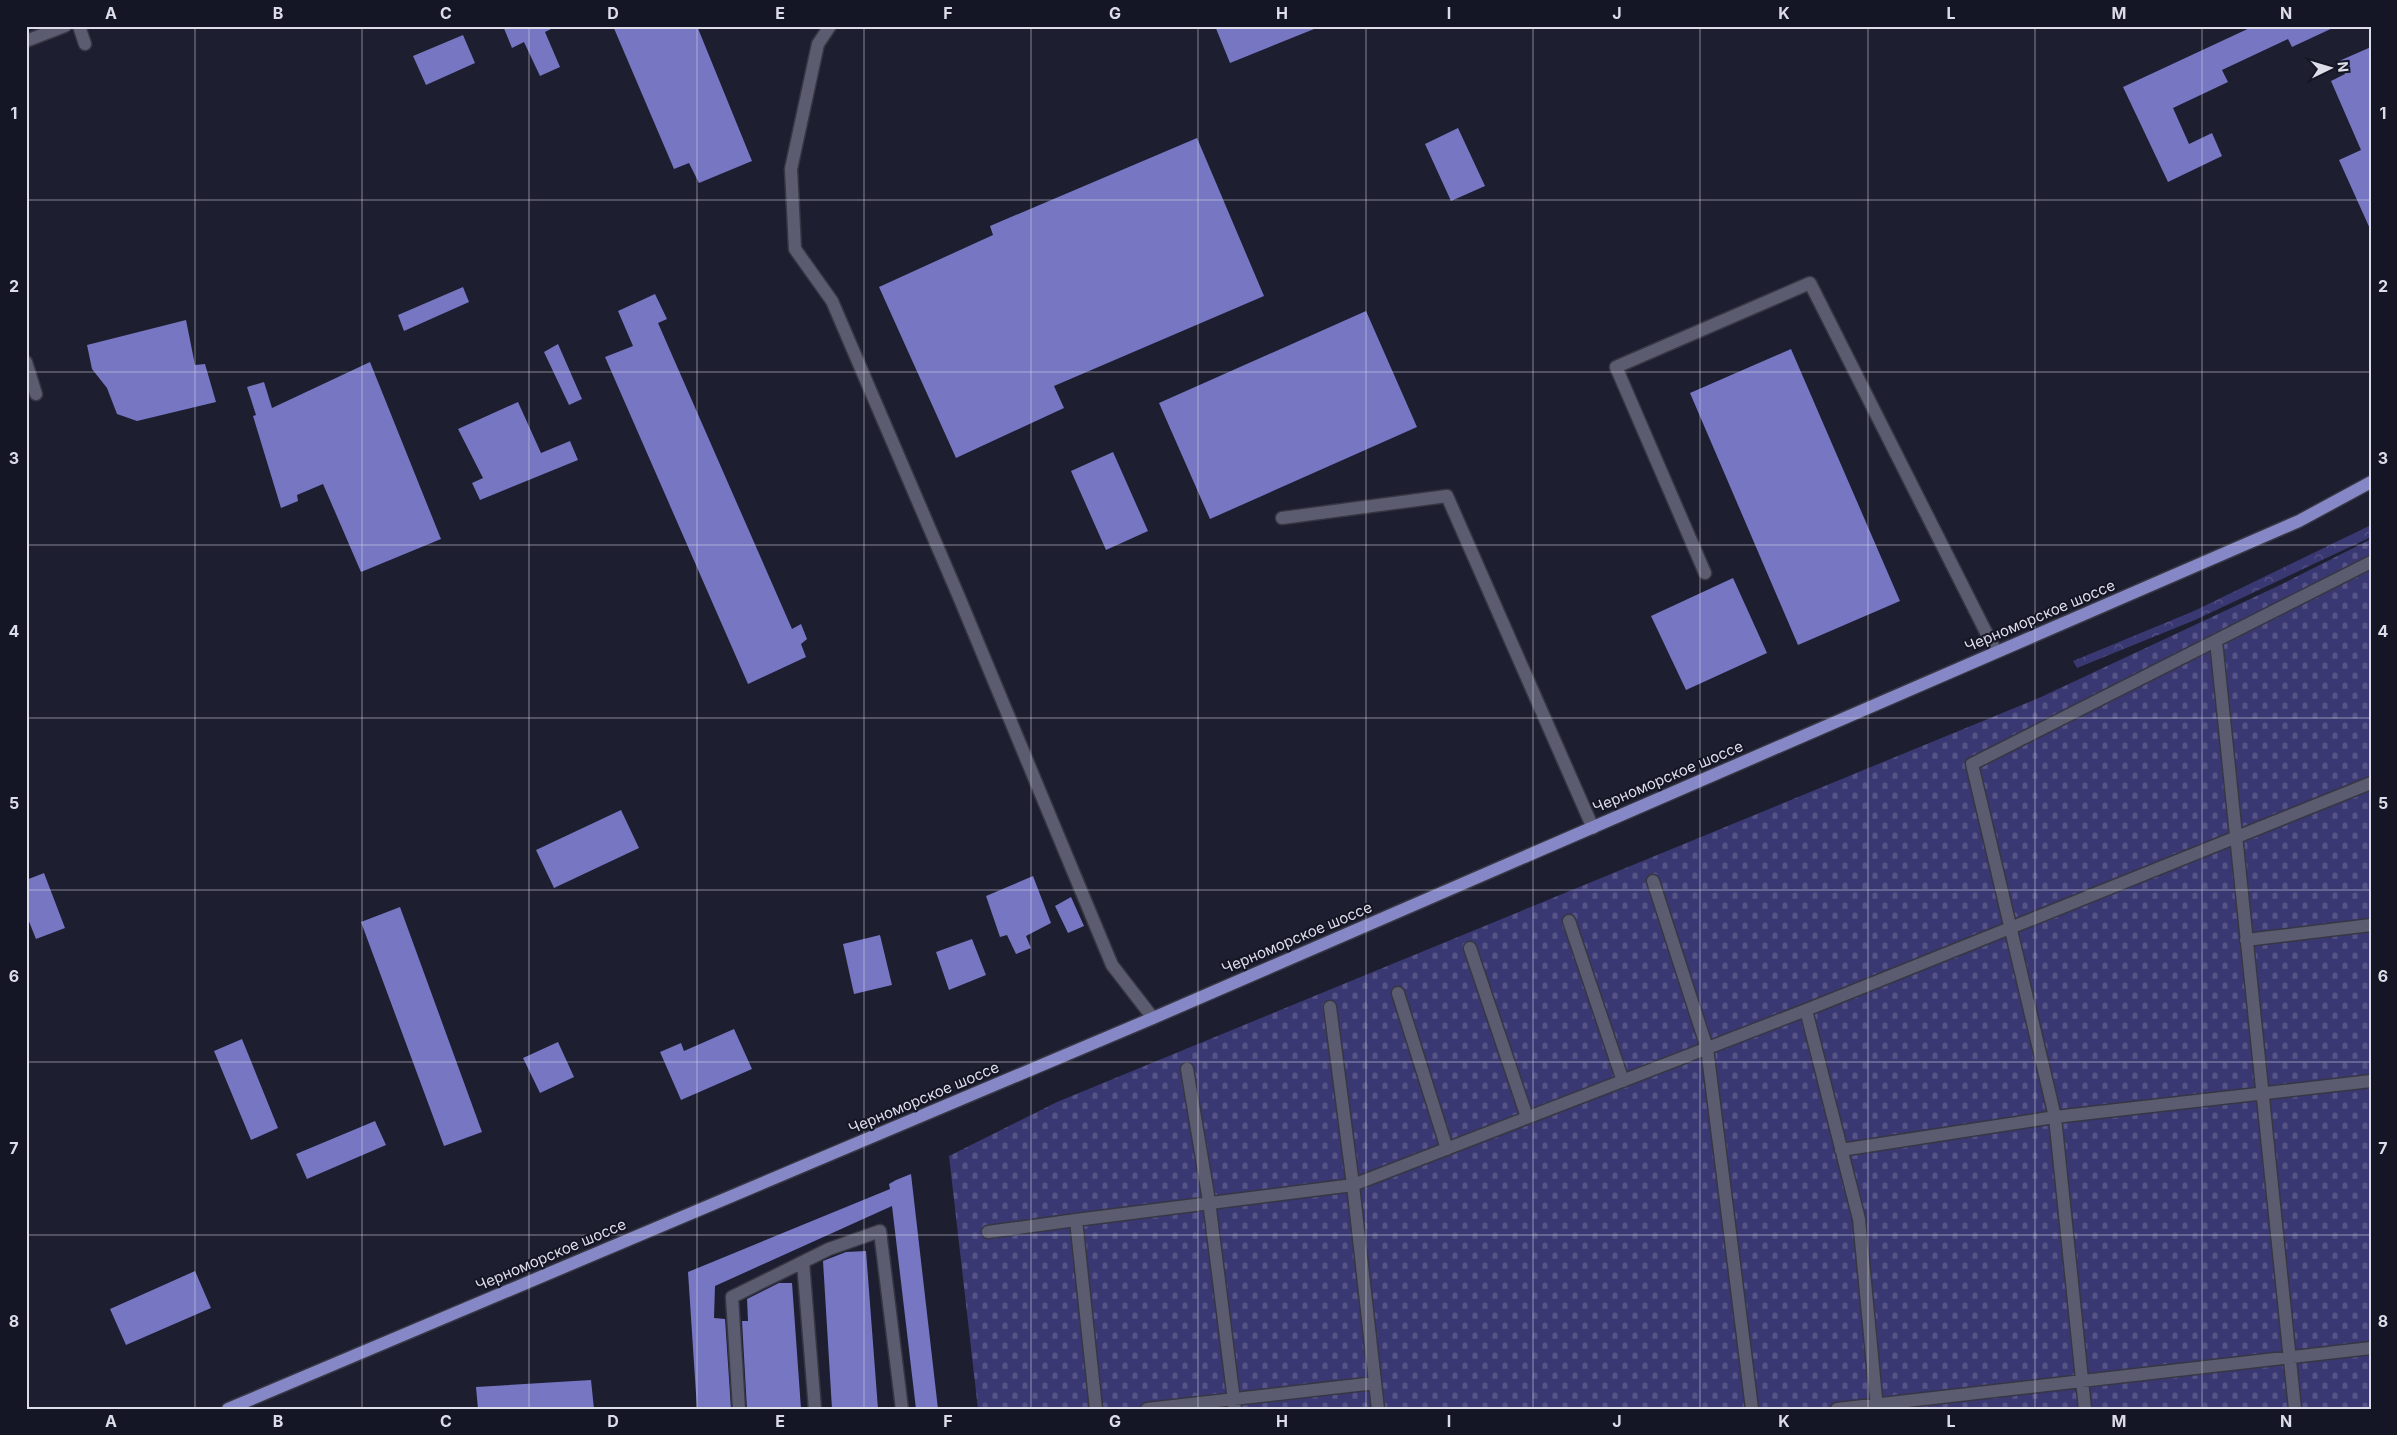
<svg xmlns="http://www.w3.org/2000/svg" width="2397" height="1435" font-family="Inter,sans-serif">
	<defs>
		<pattern id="forest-crowns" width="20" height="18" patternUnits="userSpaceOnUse" patternTransform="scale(1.25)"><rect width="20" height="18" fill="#3a3872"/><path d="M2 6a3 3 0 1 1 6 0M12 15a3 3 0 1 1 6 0" fill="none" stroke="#565486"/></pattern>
		<pattern id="cemetery-stones" width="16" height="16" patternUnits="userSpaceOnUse" patternTransform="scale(1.25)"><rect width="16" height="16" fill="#3a3872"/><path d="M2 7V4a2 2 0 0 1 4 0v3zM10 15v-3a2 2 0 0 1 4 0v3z" fill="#565486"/></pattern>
	</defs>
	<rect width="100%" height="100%" fill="#1d1e2f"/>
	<path fill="url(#forest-crowns)" d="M 2371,525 L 2371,537 L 2195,620 L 2077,668 L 2073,661 L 2194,611 Z"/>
	<path fill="url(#cemetery-stones)" d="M 2371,539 L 2371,1409 L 978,1409 L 949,1156 L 1057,1102 L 2041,697 L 2278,586 Z"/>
	<path fill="#7676c3" d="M 503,26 L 557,26 L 545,32 L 560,67 L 540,76 L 524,42 L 512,48 Z
		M 613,26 L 697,26 L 752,161 L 699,183 L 689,163 L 674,169 Z
		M 1215,26 L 1319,26 L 1319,27 L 1230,63 Z
		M 2254,26 L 2337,26 L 2292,47 L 2288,39 L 2222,70 L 2228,82 L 2173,108 L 2189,144 L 2212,133 L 2222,156 L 2168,182 L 2123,87 Z
		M 463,35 L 475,63 L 426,85 L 413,56 Z
		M 2371,47 L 2371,231 L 2339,160 L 2361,150 L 2331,81 L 2345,74 L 2339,61 Z
		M 1458,128 L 1485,186 L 1451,201 L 1425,144 Z
		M 1197,138 L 1264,296 L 1054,386 L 1064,408 L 956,458 L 879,287 L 993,235 L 990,226 Z
		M 463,287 L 469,302 L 404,331 L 398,315 Z
		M 655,294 L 667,319 L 658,323 L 792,629 L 801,624 L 807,639 L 801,644 L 806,657 L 748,684 L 605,357 L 633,346 L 618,311 Z
		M 1366,311 L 1417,427 L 1210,519 L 1159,403 Z
		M 186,320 L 195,365 L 205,364 L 216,402 L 137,421 L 117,414 L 107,388 L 92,369 L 87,345 Z
		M 558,344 L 582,399 L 569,405 L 544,352 Z
		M 1791,349 L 1900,601 L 1798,645 L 1690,393 Z
		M 370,362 L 441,539 L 361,572 L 323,484 L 297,495 L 298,501 L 281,508 L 253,416 L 256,415 L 247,387 L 264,382 L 272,408 Z
		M 518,402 L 541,453 L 570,441 L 578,460 L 480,500 L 472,483 L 483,478 L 458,429 Z
		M 1113,452 L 1148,531 L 1106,550 L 1071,471 Z
		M 1733,578 L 1767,653 L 1686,690 L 1651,616 Z
		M 621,810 L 639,848 L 554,888 L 536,850 Z
		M 44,873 L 65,928 L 36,939 L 26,914 L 26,880 Z
		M 1033,876 L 1051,923 L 1026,936 L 1031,948 L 1016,954 L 1007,935 L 1000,937 L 986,896 Z
		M 1071,897 L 1084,926 L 1068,933 L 1055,906 Z
		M 400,907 L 482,1132 L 444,1146 L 361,922 Z
		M 880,935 L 892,985 L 854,994 L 843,944 Z
		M 972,939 L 986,975 L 949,990 L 936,952 Z
		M 734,1029 L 752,1069 L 681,1100 L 660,1052 L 681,1043 L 684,1051 Z
		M 242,1039 L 278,1128 L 251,1140 L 214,1051 Z
		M 558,1042 L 574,1077 L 540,1093 L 523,1058 Z
		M 375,1121 L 386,1145 L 307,1179 L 296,1154 Z
		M 911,1174 L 938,1409 L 916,1409 L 892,1206 L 715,1286 L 714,1318 L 725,1319 L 731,1409 L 697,1409 L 688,1272 L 890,1189 L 889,1184 L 896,1180 Z
		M 866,1251 L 878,1409 L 832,1409 L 823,1261 L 846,1252 Z
		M 195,1271 L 211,1308 L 126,1345 L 110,1309 Z
		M 779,1283 L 792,1283 L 801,1409 L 747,1409 L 742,1321 L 748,1321 L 747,1299 Z
		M 591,1380 L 594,1409 L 478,1409 L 476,1387 Z"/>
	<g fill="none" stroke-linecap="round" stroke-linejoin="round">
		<defs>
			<path id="minor" d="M 79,26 L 85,44
				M 830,26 L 818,44 L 791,169 L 795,249 L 832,301 L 959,597 L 1112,965 L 1153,1018
				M 26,41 L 65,26
				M 26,362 L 36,394
				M 1282,518 L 1447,496 L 1593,828
				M 1705,573 L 1616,367 L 1810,283 L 1996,652
				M 2216,641 L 2295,1409
				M 1653,881 L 1707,1048 L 1752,1409
				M 1569,921 L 1623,1081
				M 2246,940 L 2371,925
				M 1470,948 L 1527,1117
				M 1398,993 L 1447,1149
				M 1330,1007 L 1353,1185 L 1378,1409
				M 1806,1010 L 1859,1219 L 1877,1409
				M 1187,1069 L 1209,1201 L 1235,1409
				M 1841,1150 L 2055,1117 L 2371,1081
				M 1076,1220 L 1353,1185 L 1806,1010 L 2371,783
				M 988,1232 L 1076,1220 L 1096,1409
				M 803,1262 L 815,1409
				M 739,1409 L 732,1297 L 829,1249 L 880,1231 L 902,1409
				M 1147,1409 L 1375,1383
				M 1837,1409 L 2371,1348
				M 2085,1409 L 2055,1117 L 1972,764 L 2371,562"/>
			<path id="major" d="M 228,1409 L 1153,1018 L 2299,521 L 2371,482"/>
		</defs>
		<use href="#minor" stroke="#373744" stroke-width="15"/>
		<use href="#major" stroke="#373744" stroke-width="15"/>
		<use href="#minor" stroke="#5b5c70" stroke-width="12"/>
		<use href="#major" stroke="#8687c6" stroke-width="12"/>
	</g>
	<path fill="none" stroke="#dcdde9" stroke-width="1" stroke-opacity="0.55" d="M 195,26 L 195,1409M 362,26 L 362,1409M 529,26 L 529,1409M 697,26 L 697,1409M 864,26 L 864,1409M 1031,26 L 1031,1409M 1198,26 L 1198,1409M 1366,26 L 1366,1409M 1533,26 L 1533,1409M 1700,26 L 1700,1409M 1868,26 L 1868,1409M 2035,26 L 2035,1409M 2202,26 L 2202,1409M 26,200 L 2371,200M 26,372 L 2371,372M 26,545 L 2371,545M 26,718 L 2371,718M 26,890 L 2371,890M 26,1062 L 2371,1062M 26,1235 L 2371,1235"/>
	<g text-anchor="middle" stroke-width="4" stroke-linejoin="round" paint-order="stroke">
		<g font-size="15" fill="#dcdde9" stroke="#141525">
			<text transform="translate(2040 616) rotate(-23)" y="5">Черноморское шоссе</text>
			<text transform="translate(1668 777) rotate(-23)" y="5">Черноморское шоссе</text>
			<text transform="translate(1297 938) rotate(-23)" y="5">Черноморское шоссе</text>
			<text transform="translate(924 1098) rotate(-23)" y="5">Черноморское шоссе</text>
			<text transform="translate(551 1255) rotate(-23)" y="5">Черноморское шоссе</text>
		</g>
	</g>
	<rect width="2397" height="1435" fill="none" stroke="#141525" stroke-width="55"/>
	<g transform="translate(2330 68) rotate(85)" stroke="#141525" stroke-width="4" paint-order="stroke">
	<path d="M0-4L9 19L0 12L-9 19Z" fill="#dcdde9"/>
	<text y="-8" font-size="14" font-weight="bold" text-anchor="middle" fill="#dcdde9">N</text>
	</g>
	<rect x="28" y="28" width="2342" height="1380" fill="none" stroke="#dcdde9" stroke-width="2"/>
	<g font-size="16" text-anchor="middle" font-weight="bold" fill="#dcdde9">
		<text x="111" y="19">A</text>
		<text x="278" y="19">B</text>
		<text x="446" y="19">C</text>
		<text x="613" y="19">D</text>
		<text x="780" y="19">E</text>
		<text x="948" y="19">F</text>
		<text x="1115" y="19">G</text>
		<text x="1282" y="19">H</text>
		<text x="1449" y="19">I</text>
		<text x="1617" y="19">J</text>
		<text x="1784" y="19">K</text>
		<text x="1951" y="19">L</text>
		<text x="2119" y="19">M</text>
		<text x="2286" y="19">N</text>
		<text x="14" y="119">1</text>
		<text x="2383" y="119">1</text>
		<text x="14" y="292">2</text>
		<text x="2383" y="292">2</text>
		<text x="14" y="464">3</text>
		<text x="2383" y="464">3</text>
		<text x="14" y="637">4</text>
		<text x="2383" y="637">4</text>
		<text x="14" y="809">5</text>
		<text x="2383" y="809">5</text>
		<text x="14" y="982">6</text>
		<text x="2383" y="982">6</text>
		<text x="14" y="1154">7</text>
		<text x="2383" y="1154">7</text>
		<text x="14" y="1327">8</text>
		<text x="2383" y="1327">8</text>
		<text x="111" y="1427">A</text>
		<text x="278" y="1427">B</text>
		<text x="446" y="1427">C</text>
		<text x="613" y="1427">D</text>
		<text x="780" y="1427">E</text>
		<text x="948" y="1427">F</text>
		<text x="1115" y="1427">G</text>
		<text x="1282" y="1427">H</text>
		<text x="1449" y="1427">I</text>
		<text x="1617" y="1427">J</text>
		<text x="1784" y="1427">K</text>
		<text x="1951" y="1427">L</text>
		<text x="2119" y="1427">M</text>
		<text x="2286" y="1427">N</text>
	</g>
</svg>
